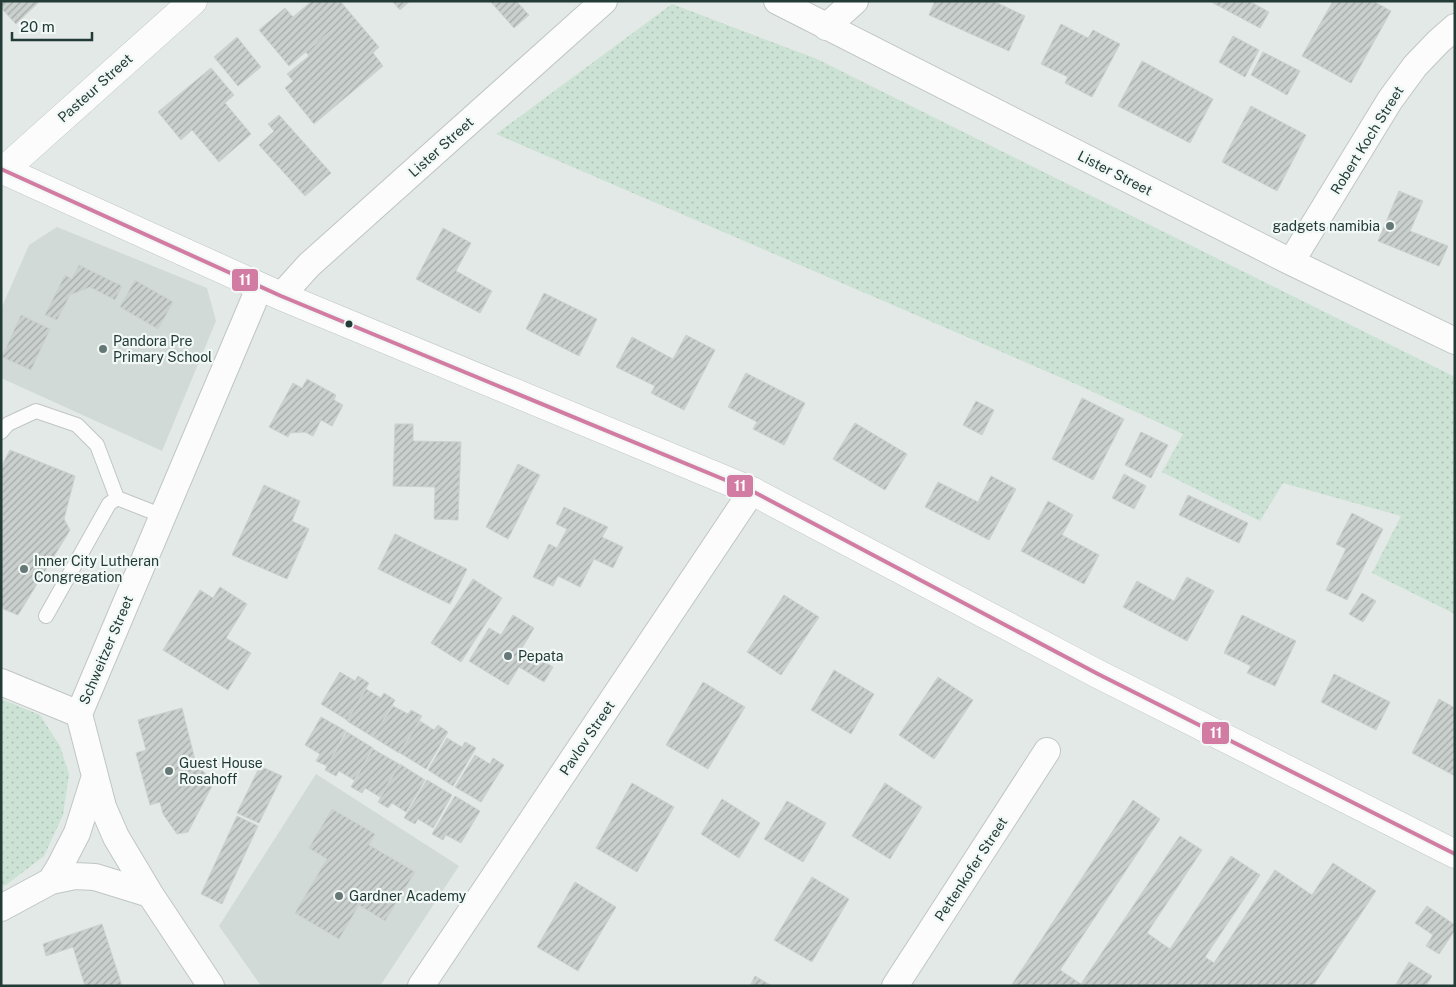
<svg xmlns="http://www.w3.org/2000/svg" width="1456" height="987" font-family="'Public Sans',sans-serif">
	<defs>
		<pattern id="grass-dots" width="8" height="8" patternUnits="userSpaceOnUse" patternTransform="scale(1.25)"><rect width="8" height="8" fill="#cce2d5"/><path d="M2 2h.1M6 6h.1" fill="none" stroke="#afc3b7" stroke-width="1.8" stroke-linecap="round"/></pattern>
		<pattern id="building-hatch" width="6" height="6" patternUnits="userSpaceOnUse" patternTransform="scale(1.25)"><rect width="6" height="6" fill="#cad0ce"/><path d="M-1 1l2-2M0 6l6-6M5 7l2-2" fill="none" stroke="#a4aaa8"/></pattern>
	</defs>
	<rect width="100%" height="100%" fill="#e3e9e7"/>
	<path fill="#d1dad7" d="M 57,227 L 207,288 L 216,321 L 162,451 L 1,378 L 1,309 L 29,245 Z
		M 316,774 L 459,866 L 380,986 L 261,986 L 219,926 Z"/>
	<path fill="url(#grass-dots)" d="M 672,4 L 817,59 L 1455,377 L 1455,614 L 1372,573 L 1401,516 L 1283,483 L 1260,521 L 1162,472 L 1183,434 L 1078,385 L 496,134 Z
		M 1,699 L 40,715 L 60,746 L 69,774 L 63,815 L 44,856 L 6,885 L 1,886 Z"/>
	<path fill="url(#building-hatch)" stroke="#ccd1d0" d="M 1,1 L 40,1 L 16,24 L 1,8 Z
		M 312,1 L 340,1 L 351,14 L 289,66 L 259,30 L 285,8 L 293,17 Z
		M 392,1 L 410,1 L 400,10 Z
		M 490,1 L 516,1 L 529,15 L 514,28 Z
		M 935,1 L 993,1 L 1025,16 L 1009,51 L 929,15 Z
		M 1214,1 L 1249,1 L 1269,12 L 1260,28 L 1213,3 Z
		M 1333,1 L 1373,1 L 1391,11 L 1351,83 L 1302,56 Z
		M 351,14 L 379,47 L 373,53 L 383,66 L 314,124 L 285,88 L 293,81 L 287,74 L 309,56 L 306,52 Z
		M 1061,24 L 1088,38 L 1093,30 L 1120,44 L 1092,97 L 1065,83 L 1068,77 L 1041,64 Z
		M 1233,36 L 1259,50 L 1245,77 L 1219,62 Z
		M 237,37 L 261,67 L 238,86 L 214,57 Z
		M 1263,52 L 1300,71 L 1287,95 L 1251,75 Z
		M 1142,61 L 1213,99 L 1190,143 L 1118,106 Z
		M 211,68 L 234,95 L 225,103 L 251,134 L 219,162 L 192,130 L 181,140 L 158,112 Z
		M 1251,106 L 1306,135 L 1277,191 L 1222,162 Z
		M 279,115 L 331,173 L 305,196 L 259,145 L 274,131 L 268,124 Z
		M 1399,191 L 1423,201 L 1410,231 L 1448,246 L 1439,266 L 1378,241 Z
		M 443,228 L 471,243 L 456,271 L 492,291 L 480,313 L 416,279 Z
		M 79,265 L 122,286 L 115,300 L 90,287 L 70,295 L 57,320 L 45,315 L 65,275 L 72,279 Z
		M 135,280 L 173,302 L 158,329 L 120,307 Z
		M 544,293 L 597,319 L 579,356 L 526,329 Z
		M 21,315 L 50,329 L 31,370 L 2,357 Z
		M 686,335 L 715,350 L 684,410 L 651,393 L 655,386 L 616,367 L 632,337 L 673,359 Z
		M 746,373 L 805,403 L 784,445 L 753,429 L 757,422 L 728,407 Z
		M 307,379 L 336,395 L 334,400 L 343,405 L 332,426 L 321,420 L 313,436 L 305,432 L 290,433 L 288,437 L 269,427 L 293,383 L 302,388 Z
		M 1082,398 L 1124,419 L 1093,480 L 1052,459 Z
		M 976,401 L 994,410 L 982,435 L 963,425 Z
		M 855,423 L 907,454 L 885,490 L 833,459 Z
		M 395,424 L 413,424 L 413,441 L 461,442 L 458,520 L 434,519 L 435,487 L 393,486 Z
		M 1141,432 L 1168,445 L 1151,478 L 1125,465 Z
		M 10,450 L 75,476 L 64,519 L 70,530 L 18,615 L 1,608 L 1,467 Z
		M 518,464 L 540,475 L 508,539 L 486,527 Z
		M 1124,474 L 1146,486 L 1134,509 L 1112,498 Z
		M 991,476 L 1016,489 L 989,540 L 925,507 L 938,482 L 978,502 Z
		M 264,485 L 300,501 L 292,521 L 309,529 L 287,579 L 232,555 Z
		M 1188,495 L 1248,523 L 1239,543 L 1179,515 Z
		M 1048,501 L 1073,515 L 1062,535 L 1099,555 L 1084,584 L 1021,551 Z
		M 564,507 L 608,527 L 602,537 L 623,547 L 613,568 L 594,559 L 580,587 L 558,576 L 553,586 L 533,577 L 549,544 L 557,548 L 567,529 L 556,524 Z
		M 1352,513 L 1383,529 L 1347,600 L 1326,590 L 1346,549 L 1336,544 Z
		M 395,534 L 467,569 L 450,604 L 378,569 Z
		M 1187,577 L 1214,591 L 1187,641 L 1123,607 L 1137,581 L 1174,601 Z
		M 473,579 L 502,598 L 461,662 L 431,643 Z
		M 220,587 L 247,604 L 226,638 L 251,653 L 228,690 L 163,650 L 200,590 L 213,598 Z
		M 1362,593 L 1376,601 L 1363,622 L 1349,614 Z
		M 784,595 L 819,617 L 781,675 L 747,652 Z
		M 513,615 L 534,628 L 522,648 L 553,667 L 544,682 L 519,667 L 508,685 L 469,661 L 489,628 L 501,635 Z
		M 1242,615 L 1296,641 L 1275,686 L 1247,673 L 1251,666 L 1224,653 Z
		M 834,670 L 874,694 L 851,734 L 811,710 Z
		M 340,672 L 355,681 L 358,676 L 369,683 L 347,720 L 321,704 Z
		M 1334,674 L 1390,702 L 1376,730 L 1321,702 Z
		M 938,677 L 973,700 L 934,759 L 899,735 Z
		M 703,682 L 745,707 L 708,769 L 666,745 Z
		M 366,689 L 381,698 L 384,693 L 395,700 L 373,737 L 347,721 Z
		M 1439,699 L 1455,708 L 1455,776 L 1412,753 Z
		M 393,706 L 408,714 L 411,710 L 422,716 L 399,753 L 373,737 Z
		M 182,708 L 196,764 L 214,782 L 188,832 L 177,834 L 163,814 L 160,802 L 150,805 L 136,753 L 146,750 L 138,720 Z
		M 321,717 L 346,731 L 327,766 L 316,761 L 320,754 L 305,745 Z
		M 420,721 L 434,730 L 438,725 L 448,732 L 426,769 L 400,753 Z
		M 347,732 L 373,748 L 354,780 L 339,771 L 336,776 L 325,770 Z
		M 447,738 L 462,747 L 465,742 L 476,748 L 453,786 L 428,770 Z
		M 373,749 L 399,764 L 380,797 L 365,788 L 362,793 L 351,787 Z
		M 475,755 L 490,764 L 493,758 L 504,765 L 481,802 L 455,787 Z
		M 400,764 L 425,780 L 406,812 L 392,803 L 388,808 L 378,802 Z
		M 260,766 L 282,776 L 259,823 L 237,813 Z
		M 427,780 L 452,795 L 433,828 L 418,819 L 415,824 L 404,818 Z
		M 632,783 L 674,807 L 637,872 L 596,848 Z
		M 885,783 L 922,807 L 890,859 L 852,836 Z
		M 455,796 L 480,811 L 461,843 L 446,835 L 443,840 L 432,834 Z
		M 722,799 L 760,823 L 739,858 L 701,834 Z
		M 1133,800 L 1160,819 L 1060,970 L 1081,984 L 1180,836 L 1202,850 L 1147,933 L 1170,949 L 1231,856 L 1260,875 L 1205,957 L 1214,963 L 1275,870 L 1312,895 L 1333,863 L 1376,891 L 1313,986 L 1011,986 Z
		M 787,801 L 826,823 L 803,862 L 764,839 Z
		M 332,809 L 375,834 L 369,845 L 415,872 L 385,921 L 359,905 L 339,939 L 295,913 L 327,859 L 309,848 Z
		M 237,816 L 258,826 L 222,904 L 201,894 Z
		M 812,877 L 849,899 L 812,962 L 774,940 Z
		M 575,882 L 616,907 L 578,971 L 537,947 Z
		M 1427,906 L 1455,925 L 1455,930 L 1439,954 L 1426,946 L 1433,935 L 1415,923 Z
		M 102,924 L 122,986 L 85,986 L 73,947 L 46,956 L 43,944 Z
		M 1409,962 L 1432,976 L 1426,986 L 1395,986 Z
		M 755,976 L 772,986 L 750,986 Z"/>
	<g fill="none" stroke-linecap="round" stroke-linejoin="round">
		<defs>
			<path id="lane" d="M 1,432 L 8,424 L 36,411 L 77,425 L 97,445 L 117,498
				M 46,616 L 109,504 L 117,498 L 163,516"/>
			<path id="street" d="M 777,1 L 1291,262 L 1455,341
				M 826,27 L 855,1
				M 1291,262 L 1390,100 L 1415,66 L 1438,42 L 1455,27
				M 281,296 L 309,265 L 604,1
				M 1,682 L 79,714
				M 95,776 L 103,807 L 116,837 L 150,894 L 211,986
				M 51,881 L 75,876 L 95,877 L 150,894
				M 1,908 L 51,881 L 60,866 L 77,833 L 95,776 L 79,714 L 260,286
				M 421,986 L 752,491
				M 895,986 L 1047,751"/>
			<path id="secondary" d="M 1,169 L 281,296 L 752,491 L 1098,674 L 1455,854
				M 4,170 L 193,1"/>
		</defs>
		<use href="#lane" stroke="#c0c6c4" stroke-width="16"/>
		<use href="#street" stroke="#c0c6c4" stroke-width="28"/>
		<use href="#secondary" stroke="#bfc6c4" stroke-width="29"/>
		<use href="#lane" stroke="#fbfcfb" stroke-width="14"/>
		<use href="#street" stroke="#fbfcfb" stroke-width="26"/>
		<use href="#secondary" stroke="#fbfcfb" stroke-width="28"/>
		<defs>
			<path id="bus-1" d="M 1,169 L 281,296 L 752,491 L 1098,674 L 1455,854"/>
		</defs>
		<use href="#bus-1" stroke="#f1f8f5" stroke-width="8"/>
		<use href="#bus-1" stroke="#d37ca3" stroke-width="4"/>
	</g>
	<g fill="#667875" stroke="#f1f8f5" stroke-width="2">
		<circle cx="1390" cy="226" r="5"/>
		<circle cx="103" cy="349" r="5"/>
		<circle cx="24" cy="569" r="5"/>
		<circle cx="508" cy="656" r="5"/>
		<circle cx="169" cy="771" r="5"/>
		<circle cx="339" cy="896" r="5"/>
	</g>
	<circle fill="#223b37" stroke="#f1f8f5" stroke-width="2" cx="349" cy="324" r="4.5"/>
	<g text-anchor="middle" stroke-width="4.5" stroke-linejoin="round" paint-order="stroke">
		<g font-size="14" fill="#223b37" stroke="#f1f8f5">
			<text transform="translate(95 88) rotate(-42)" y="5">Pasteur Street</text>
			<text transform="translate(1367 140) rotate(-58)" y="5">Robert Koch Street</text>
			<text transform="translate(441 147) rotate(-42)" y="5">Lister Street</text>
			<text transform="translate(1115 173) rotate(27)" y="5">Lister Street</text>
			<text transform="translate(106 650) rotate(-67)" y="5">Schweitzer Street</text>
			<text transform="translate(587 738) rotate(-56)" y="5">Pavlov Street</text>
			<text transform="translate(971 869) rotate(-57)" y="5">Pettenkofer Street</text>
		</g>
		<g font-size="14" fill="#223b37" stroke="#f1f8f5" text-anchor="start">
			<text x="1380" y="231" text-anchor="end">gadgets namibia</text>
			<text x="113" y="346">Pandora Pre<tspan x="113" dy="16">Primary School</tspan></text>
			<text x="34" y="566">Inner City Lutheran<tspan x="34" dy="16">Congregation</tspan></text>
			<text x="518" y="661">Pepata</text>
			<text x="179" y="768">Guest House<tspan x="179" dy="16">Rosahoff</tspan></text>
			<text x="349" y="901">Gardner Academy</text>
		</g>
	</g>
	<g stroke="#f1f8f5" stroke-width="2">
		<rect x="231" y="268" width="28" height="24" rx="5" fill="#d37ca3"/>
		<rect x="726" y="474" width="28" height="24" rx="5" fill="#d37ca3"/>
		<rect x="1201" y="721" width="29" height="24" rx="5" fill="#d37ca3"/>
	</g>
	<g font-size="14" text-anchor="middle" font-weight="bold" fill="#fff">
		<text x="245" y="285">11</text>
		<text x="740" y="491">11</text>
		<text x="1216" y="738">11</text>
	</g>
	<rect width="1456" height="987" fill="none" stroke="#223b37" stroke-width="5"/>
	<path d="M12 32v8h80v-8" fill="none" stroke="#223b37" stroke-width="2.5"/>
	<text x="20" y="32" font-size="15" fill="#223b37" stroke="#f1f8f5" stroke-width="4" paint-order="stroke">20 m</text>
</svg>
